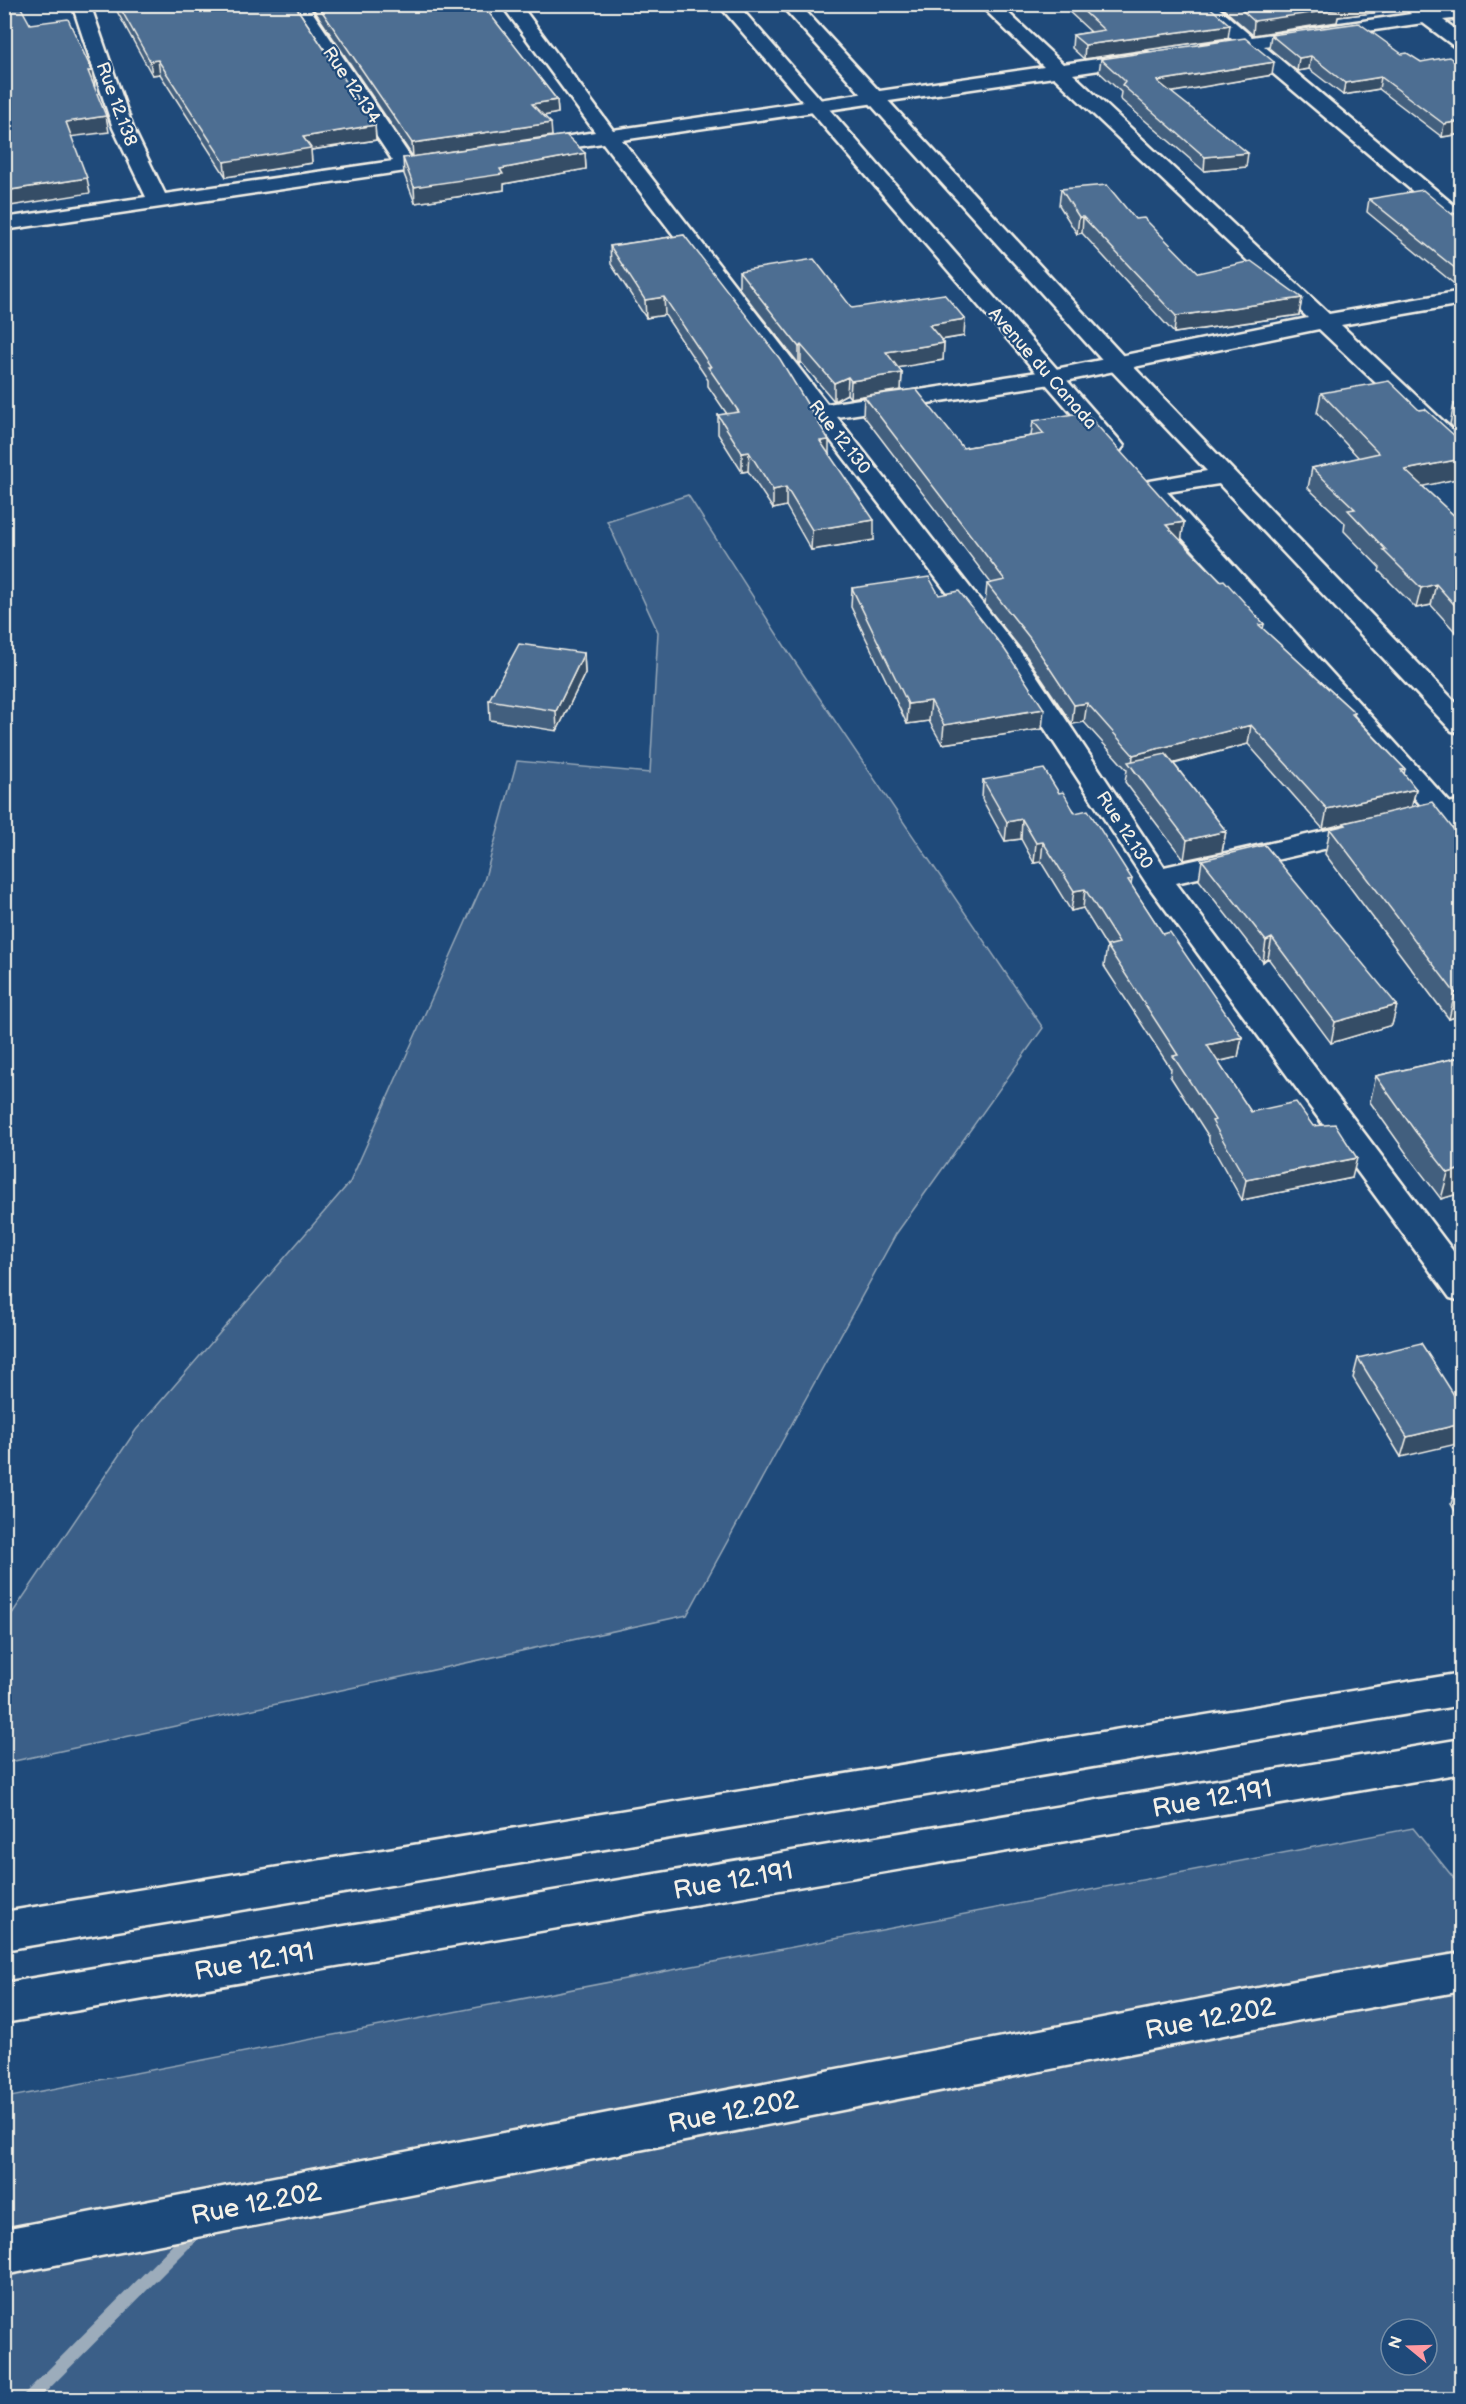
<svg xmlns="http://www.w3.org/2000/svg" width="1466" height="2404" font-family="'Balsamiq Sans',sans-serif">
	<rect width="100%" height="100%" fill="#1f4a7a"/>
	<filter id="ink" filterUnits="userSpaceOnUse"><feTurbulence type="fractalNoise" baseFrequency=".0167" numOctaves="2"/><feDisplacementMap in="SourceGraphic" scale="12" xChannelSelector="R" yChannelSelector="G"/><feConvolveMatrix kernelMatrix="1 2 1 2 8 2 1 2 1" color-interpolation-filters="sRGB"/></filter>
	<g filter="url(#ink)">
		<path fill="#3a5f88" stroke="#97a8b8" stroke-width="1.5" fill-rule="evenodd" d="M 688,495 L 789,653 L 1043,1028 L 896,1234 L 687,1615 L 5,1763 L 5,1624 L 136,1430 L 350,1182 L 484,881 L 517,761 L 650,773 L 658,632 L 607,521 Z
			M 1413,1828 L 1461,1887 L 1461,2399 L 5,2400 L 5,2098 ZM 1391,2329 L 1427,2329 L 1427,2365 L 1391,2365 Z"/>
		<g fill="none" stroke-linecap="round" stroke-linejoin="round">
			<path stroke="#9cacbb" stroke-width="14" d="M 28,2400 L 191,2236"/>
			<defs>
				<path id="minor" d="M 72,4 L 90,4 L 133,128 L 165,194 L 393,161 L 289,4 L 307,4 L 411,158 L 447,153 L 454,155 L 457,159 L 454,163 L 447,165 L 4,230 L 4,218 L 146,197 L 113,128 Z
					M 501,4 L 520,4 L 613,130 L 1044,67 L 979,4 L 999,4 L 1063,64 L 1145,52 L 1152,54 L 1154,58 L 1152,62 L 1073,74 L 1329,314 L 1462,291 L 1462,304 L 1341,325 L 1462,439 L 1462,459 L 1454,457 L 1319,329 L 1051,384 L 837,417 L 1025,658 L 1164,867 L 1462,800 L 1462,817 L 1176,883 L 1462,1263 L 1462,1301 L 1450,1298 L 1147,884 L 1005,668 L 603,143 L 528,154 L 521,152 L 518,148 L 521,144 L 595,132 ZM 1054,77 L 1308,318 L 1051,370 L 827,404 L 622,140 Z
					M 1193,4 L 1214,4 L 1252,37 L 1411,14 L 1408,10 L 1411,6 L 1417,5 L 1430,11 L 1462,7 L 1462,18 L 1443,20 L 1462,34 L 1462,48 L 1455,47 L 1423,23 L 1264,46 L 1462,212 L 1462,229 L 1455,227 L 1244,49 L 1208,55 L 1201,53 L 1199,49 L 1201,45 L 1233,40 Z
					M 1462,1953 L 1462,1991 L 1295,2021 L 4,2275 L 4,2229 L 1295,1981 Z"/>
				<path id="major" d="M 718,4 L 737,4 L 1120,441 L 1124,446 L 1120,451 L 1112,453 L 1104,451 Z
					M 780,4 L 799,4 L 1125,358 L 1462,709 L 1462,733 L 1452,731 L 1219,484 L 1167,492 L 1462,816 L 1462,843 L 1452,840 L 1138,488 L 1141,483 L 1150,481 L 1207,471 L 1109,368 Z
					M 1462,1673 L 1462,1705 L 4,1950 L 4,1912 Z
					M 1462,1739 L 1462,1773 L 4,2023 L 4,1983 Z"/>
			</defs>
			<use href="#minor" stroke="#f4f1e8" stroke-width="5"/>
			<use href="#major" stroke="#f4f1e8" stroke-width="5"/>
			<use href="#minor" fill="#1f4a7a" fill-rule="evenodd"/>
			<use href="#major" fill="#1f4a7a" fill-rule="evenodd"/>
		</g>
		<path fill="#425f7e" stroke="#f4f1e8" stroke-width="1.5" d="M 113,4 L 294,4 L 375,125 L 376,140 L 311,150 L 312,163 L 226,177 L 160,74 L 152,75 Z
			M 310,4 L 484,4 L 484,7 L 557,100 L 558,113 L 544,116 L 552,136 L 413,157 Z
			M 1066,4 L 1206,4 L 1228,38 L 1084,59 L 1072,48 L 1073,35 L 1091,32 L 1066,9 Z
			M 1218,4 L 1389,4 L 1388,11 L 1338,17 L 1337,22 L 1253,35 Z
			M 1271,35 L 1402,54 L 1421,62 L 1461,66 L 1461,134 L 1442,137 L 1379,89 L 1343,95 L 1309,69 L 1297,71 L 1269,48 Z
			M 1101,59 L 1272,75 L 1171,92 L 1246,167 L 1204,171 L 1120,99 L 1121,92 L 1099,72 Z
			M 585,153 L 586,169 L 504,184 L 504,190 L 415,203 L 404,174 L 403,158 Z
			M 1461,172 L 1461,209 L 1455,203 Z
			M 1061,189 L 1135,219 L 1198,273 L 1302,298 L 1299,315 L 1174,333 L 1082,233 L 1077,234 L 1059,205 Z
			M 1369,199 L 1461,216 L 1461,286 L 1458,287 L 1367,212 Z
			M 684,235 L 829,454 L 874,540 L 811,550 L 786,506 L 773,509 L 748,471 L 742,472 L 718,434 L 718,415 L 727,414 L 708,386 L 708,380 L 665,315 L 646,318 L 611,264 L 610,246 Z
			M 739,271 L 852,308 L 964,336 L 941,340 L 944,343 L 943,360 L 898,367 L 902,373 L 901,390 L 850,398 L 847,394 L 834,401 L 801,362 L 799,364 L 739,288 Z
			M 1321,393 L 1419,410 L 1457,438 L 1461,440 L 1461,478 L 1422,486 L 1461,522 L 1461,638 L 1431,605 L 1416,608 L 1379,571 L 1380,568 L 1344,531 L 1345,523 L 1308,488 L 1312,468 L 1359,458 L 1317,413 Z
			M 864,396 L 963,448 L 1031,436 L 1033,421 L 1184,522 L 1181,540 L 1264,624 L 1263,629 L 1355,713 L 1354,715 L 1405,769 L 1404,775 L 1416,789 L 1412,807 L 1461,1015 L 1449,1019 L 1325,854 L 1330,829 L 1344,825 L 1344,824 L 1323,829 L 1248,744 L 1174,764 L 1226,831 L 1222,852 L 1184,860 L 1125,782 L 1127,770 L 1084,722 L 1072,724 L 1027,657 L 985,604 L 987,584 L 991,583 L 863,415 Z
			M 1461,403 L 1461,436 L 1450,424 L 1454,404 Z
			M 852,588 L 939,595 L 1042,729 L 942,744 L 929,721 L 907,724 L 851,607 Z
			M 584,653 L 585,673 L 557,731 L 490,720 L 489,700 Z
			M 983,780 L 1059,793 L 1132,879 L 1131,885 L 1163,934 L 1242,1037 L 1238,1057 L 1218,1062 L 1251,1112 L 1313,1126 L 1352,1178 L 1242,1200 L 1209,1141 L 1209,1137 L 1170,1076 L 1171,1069 L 1104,966 L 1107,947 L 1083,908 L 1071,911 L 1041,862 L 1034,863 L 1021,839 L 1005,841 L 982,799 Z
			M 1202,860 L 1397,1005 L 1392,1025 L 1331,1043 L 1268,958 L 1263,962 L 1199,880 Z
			M 1461,1057 L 1461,1193 L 1441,1199 L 1409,1157 L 1370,1102 L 1376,1076 Z
			M 1358,1358 L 1461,1406 L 1401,1457 L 1353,1378 Z
			M 1460,1474 L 1461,1474 L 1461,1521 L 1451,1504 Z"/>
		<path fill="#364d66" stroke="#f4f1e8" stroke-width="1.5" d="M 1336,4 L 1389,4 L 1388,11 L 1338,17 L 1337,22 L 1253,35 L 1254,21 Z
			M 1230,25 L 1228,38 L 1084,59 L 1085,45 Z
			M 1311,56 L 1309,69 L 1297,71 L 1299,58 Z
			M 158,60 L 160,74 L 152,75 L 150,61 Z
			M 1274,62 L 1272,75 L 1156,95 L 1157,81 Z
			M 88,71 L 92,71 L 95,86 L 91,86 Z
			M 1381,77 L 1379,89 L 1343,95 L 1345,83 Z
			M 557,100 L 558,113 L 533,118 L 532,104 Z
			M 106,116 L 109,132 L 69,137 L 66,122 Z
			M 1461,121 L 1461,134 L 1442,137 L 1444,124 Z
			M 551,123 L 552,136 L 413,157 L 412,143 Z
			M 375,125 L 376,140 L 311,150 L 312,163 L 226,177 L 224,162 L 303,137 Z
			M 585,153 L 586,169 L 504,184 L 504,190 L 415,203 L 414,187 L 500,169 Z
			M 1248,153 L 1246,167 L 1204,171 L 1205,157 Z
			M 87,178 L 90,193 L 4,207 L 4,191 Z
			M 1079,217 L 1083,217 L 1082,233 L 1077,234 Z
			M 1461,273 L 1461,286 L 1458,287 Z
			M 664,297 L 665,315 L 646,318 L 645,300 Z
			M 1302,298 L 1299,315 L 1174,333 L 1176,316 Z
			M 965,319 L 964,336 L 928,342 L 929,325 Z
			M 944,343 L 943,360 L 885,370 L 886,352 Z
			M 801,345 L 801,362 L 799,364 L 799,347 Z
			M 902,373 L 901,390 L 850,398 L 851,381 Z
			M 848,377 L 847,394 L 834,401 L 834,383 Z
			M 829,440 L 829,458 L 820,441 Z
			M 749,452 L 748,471 L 742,472 L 742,453 Z
			M 1461,459 L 1461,478 L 1401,491 L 1405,470 Z
			M 786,487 L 786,506 L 773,509 L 773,490 Z
			M 874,520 L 874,540 L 811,550 L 812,530 Z
			M 1184,522 L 1181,542 L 1166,525 Z
			M 1436,584 L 1431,605 L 1416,608 L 1421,588 Z
			M 584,653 L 585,673 L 557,731 L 556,711 Z
			M 931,701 L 929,721 L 907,724 L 908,704 Z
			M 1087,703 L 1084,722 L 1072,724 L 1074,705 Z
			M 1044,709 L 1042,729 L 942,744 L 944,725 Z
			M 1251,725 L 1248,744 L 1136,773 L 1132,767 L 1133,755 Z
			M 1416,789 L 1411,809 L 1344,823 L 1344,824 L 1323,829 L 1327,809 Z
			M 1022,819 L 1021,839 L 1005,841 L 1007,822 Z
			M 1226,831 L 1222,852 L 1184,860 L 1187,840 Z
			M 1043,842 L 1041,862 L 1034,863 L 1036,843 Z
			M 1085,889 L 1083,908 L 1071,911 L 1074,891 Z
			M 1272,938 L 1268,958 L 1263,962 L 1266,941 Z
			M 1461,992 L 1461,1015 L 1449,1019 L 1455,993 Z
			M 1397,1005 L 1392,1025 L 1331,1043 L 1335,1022 Z
			M 1242,1037 L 1238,1057 L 1203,1065 L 1207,1045 Z
			M 1357,1158 L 1352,1178 L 1242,1200 L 1246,1180 Z
			M 1461,1169 L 1461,1193 L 1441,1199 L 1448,1173 Z
			M 1461,1424 L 1461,1443 L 1401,1457 L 1407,1437 Z"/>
		<path fill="#4d6e92" stroke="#f4f1e8" stroke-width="1.5" d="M 4,4 L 19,4 L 30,24 L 68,19 L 92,71 L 88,71 L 106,116 L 66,122 L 87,178 L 4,191 Z
			M 118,4 L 294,4 L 375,125 L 303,137 L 311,148 L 224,162 L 158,60 L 150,61 Z
			M 317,4 L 482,4 L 557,100 L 532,104 L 551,123 L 412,143 Z
			M 1076,4 L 1206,4 L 1230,25 L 1085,45 L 1073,35 L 1104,30 Z
			M 1235,4 L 1336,4 L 1333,5 L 1339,9 L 1254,21 Z
			M 1359,23 L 1402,54 L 1407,53 L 1421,62 L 1449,57 L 1461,66 L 1461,121 L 1444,124 L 1381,77 L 1345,83 L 1311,56 L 1299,58 L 1271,35 Z
			M 1245,38 L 1274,62 L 1157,81 L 1248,153 L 1205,157 L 1122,85 L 1125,81 L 1101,59 Z
			M 566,135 L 585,153 L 500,169 L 503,174 L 414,187 L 403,158 Z
			M 1461,172 L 1461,194 L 1458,190 Z
			M 1107,185 L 1135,219 L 1144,218 L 1198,273 L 1251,261 L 1302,298 L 1176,316 L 1083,217 L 1079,217 L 1061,189 Z
			M 1423,190 L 1453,215 L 1453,213 L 1461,216 L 1461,273 L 1369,199 Z
			M 684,235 L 780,359 L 829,440 L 820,441 L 874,520 L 812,530 L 786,487 L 773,490 L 749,452 L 742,453 L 718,415 L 739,412 L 708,367 L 711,367 L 664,297 L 645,300 L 610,246 Z
			M 814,259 L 852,308 L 944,294 L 965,319 L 929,325 L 944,343 L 886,352 L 902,373 L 851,381 L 848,377 L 834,383 L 801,345 L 799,347 L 739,271 Z
			M 1389,381 L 1419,410 L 1425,409 L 1457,438 L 1461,440 L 1461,459 L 1405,470 L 1461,522 L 1461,612 L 1436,584 L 1421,588 L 1383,550 L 1386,550 L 1348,510 L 1355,509 L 1312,468 L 1379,453 L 1321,393 Z
			M 916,389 L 963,448 L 1044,434 L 1033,421 L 1085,412 L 1184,522 L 1166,525 L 1220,581 L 1224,580 L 1264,624 L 1259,625 L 1355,713 L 1352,714 L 1405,769 L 1401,770 L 1416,789 L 1327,809 L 1251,725 L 1133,755 L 1087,703 L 1074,705 L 1029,637 L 987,584 L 1005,580 L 864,396 Z
			M 1461,403 L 1461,412 L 1454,404 Z
			M 929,577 L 939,595 L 959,591 L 1005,650 L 1044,709 L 944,725 L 931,701 L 908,704 L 852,588 Z
			M 519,644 L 584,653 L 556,711 L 489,700 Z
			M 1166,754 L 1226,831 L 1187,840 L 1128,762 Z
			M 1044,769 L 1059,793 L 1063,792 L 1075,813 L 1088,810 L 1132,879 L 1128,880 L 1163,934 L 1170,932 L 1242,1037 L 1207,1045 L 1251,1112 L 1296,1102 L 1313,1126 L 1335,1124 L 1357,1158 L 1246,1180 L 1212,1121 L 1215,1120 L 1173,1056 L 1178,1055 L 1107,946 L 1119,943 L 1085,889 L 1074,891 L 1043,842 L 1036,843 L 1022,819 L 1007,822 L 983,780 Z
			M 1432,802 L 1461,839 L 1461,992 L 1455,993 L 1330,829 L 1346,825 L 1344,823 Z
			M 1265,845 L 1397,1005 L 1335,1022 L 1272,938 L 1266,941 L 1202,860 Z
			M 1461,1057 L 1461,1169 L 1448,1173 L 1415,1131 L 1376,1076 Z
			M 1421,1343 L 1461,1406 L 1461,1424 L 1407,1437 L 1358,1358 Z"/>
	</g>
	<g text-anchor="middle" stroke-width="4.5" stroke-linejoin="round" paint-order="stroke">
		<g font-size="18" fill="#f4f1e8" stroke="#1f4a7a">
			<text transform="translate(352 85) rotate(56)" y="6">Rue 12.134</text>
			<text transform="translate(117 104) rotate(70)" y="6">Rue 12.138</text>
			<text transform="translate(1043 368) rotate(49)" y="6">Avenue du Canada</text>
			<text transform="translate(840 437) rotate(52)" y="6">Rue 12.130</text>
			<text transform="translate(1125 830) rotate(57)" y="6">Rue 12.130</text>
		</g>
		<g font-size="26" fill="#f4f1e8" stroke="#1f4a7a">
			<text transform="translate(1212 1798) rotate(-10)" y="9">Rue 12.191</text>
			<text transform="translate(733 1880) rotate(-10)" y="9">Rue 12.191</text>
			<text transform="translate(254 1961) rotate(-10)" y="9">Rue 12.191</text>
			<text transform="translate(1210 2018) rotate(-11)" y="9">Rue 12.202</text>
			<text transform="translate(733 2111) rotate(-11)" y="9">Rue 12.202</text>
			<text transform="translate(256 2203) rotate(-11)" y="9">Rue 12.202</text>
		</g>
	</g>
	<rect width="1466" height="2404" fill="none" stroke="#1f4a7a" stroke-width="24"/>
	<rect x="12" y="12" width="1442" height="2380" fill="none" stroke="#f4f1e8" stroke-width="2" filter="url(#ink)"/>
	<g transform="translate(1409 2347) rotate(289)"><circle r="28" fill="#1f4a7a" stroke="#748da6" stroke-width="1.5"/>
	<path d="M0-4.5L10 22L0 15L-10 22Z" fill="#ff9aa2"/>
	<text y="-9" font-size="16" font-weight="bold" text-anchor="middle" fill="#f4f1e8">N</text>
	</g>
</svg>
